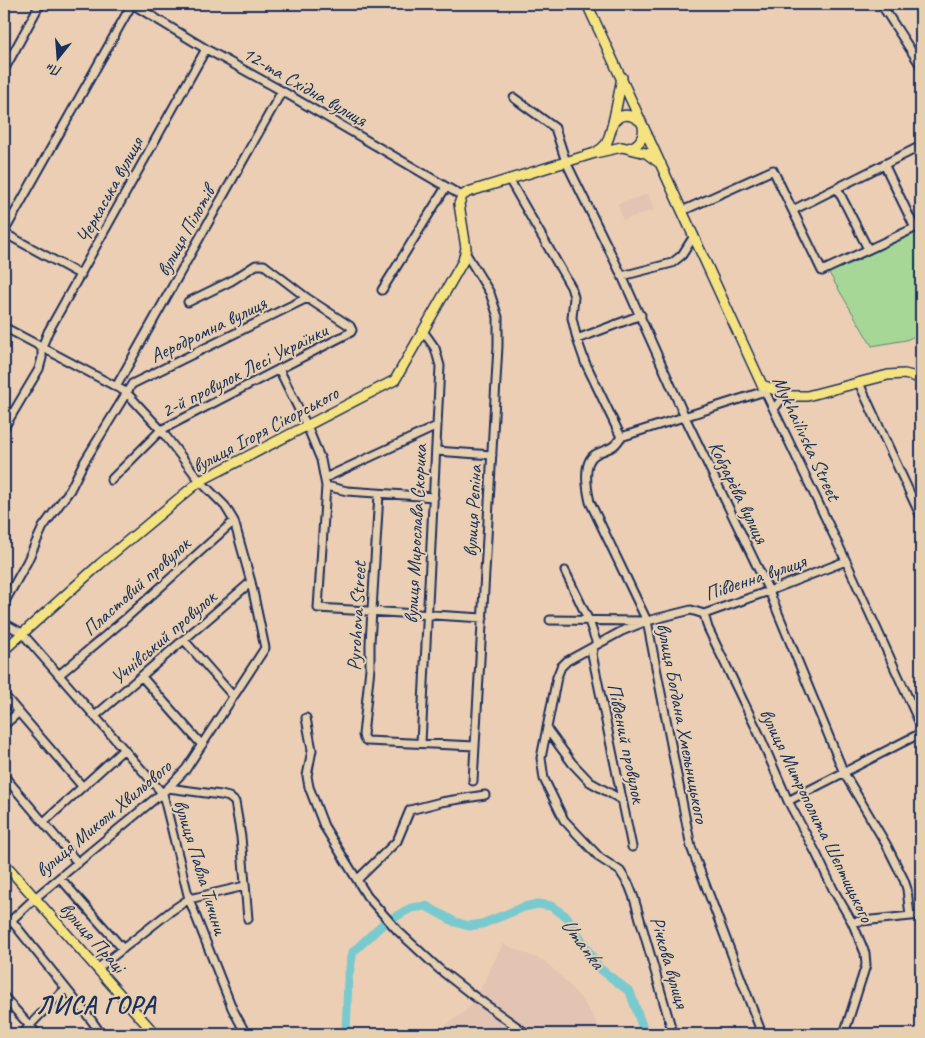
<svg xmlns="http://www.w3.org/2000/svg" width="925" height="1038" font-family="Caveat,sans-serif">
	<rect width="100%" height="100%" fill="#ecceb4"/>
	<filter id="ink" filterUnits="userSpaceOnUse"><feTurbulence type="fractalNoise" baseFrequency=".02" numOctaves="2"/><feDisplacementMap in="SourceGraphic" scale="10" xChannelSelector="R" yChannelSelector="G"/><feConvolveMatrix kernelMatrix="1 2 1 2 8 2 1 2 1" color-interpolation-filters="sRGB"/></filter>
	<g filter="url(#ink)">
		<path fill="#e3c3b1" d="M 648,194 L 654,210 L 623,220 L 618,204 Z
			M 503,944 L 544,961 L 561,976 L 582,1000 L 601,1029 L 594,1034 L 533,1034 L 478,994 Z
			M 475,1002 L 515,1034 L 434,1034 L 464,1012 Z"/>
		<path fill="#a7d797" stroke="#61837a" d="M 921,231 L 921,333 L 906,340 L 872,346 L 829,273 Z"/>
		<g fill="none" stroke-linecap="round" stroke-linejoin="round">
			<path stroke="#79cacf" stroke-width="9" d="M 346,1034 L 348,979 L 353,952 L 384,923 L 411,908 L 426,906 L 455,922 L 469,926 L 482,924 L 524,907 L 538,904 L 551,906 L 567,917 L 599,968 L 630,992 L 645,1034"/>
			<defs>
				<path id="minor" d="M 132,4 L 206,49 L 282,91 L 462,196
					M 881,4 L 921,66
					M 4,70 L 40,4
					M 514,98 L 555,128 L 566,162 L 622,276 L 685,417 L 769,591 L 844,773 L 886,844 L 904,880 L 907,889 L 910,916
					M 884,164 L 915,228
					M 509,179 L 571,287 L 574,297 L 572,318 L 577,339 L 585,362 L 621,437
					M 837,188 L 868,249
					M 793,210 L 921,146
					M 682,211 L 773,170 L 822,271 L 921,225
					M 4,232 L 132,4
					M 4,233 L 81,275
					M 465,252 L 490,293 L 498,317 L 498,346 L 473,781
					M 622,276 L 672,263 L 682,255 L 694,236
					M 382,290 L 446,187
					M 4,327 L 126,392 L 161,430 L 200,481 L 225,506 L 234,521 L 251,582 L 265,648 L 186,769 L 168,788 L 35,898 L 4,927
					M 577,339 L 641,315
					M 279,369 L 307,426 L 321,460 L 326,486 L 318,608 L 483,618
					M 859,383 L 921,517
					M 762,385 L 846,561 L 921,726
					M 116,387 L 282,91
					M 774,409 L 780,401 L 791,396
					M 4,428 L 39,369 L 42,358 L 42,347 L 48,332 L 206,49
					M 621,437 C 613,450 608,448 596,454 C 582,461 587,489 590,502 L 647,621 L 691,847 L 762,1034
					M 621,437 L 765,391
					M 436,451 L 492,455
					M 325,478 L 437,426
					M 111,480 L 161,430 L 351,332 L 352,330 L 350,326 L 307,298 L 264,265 L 256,265 L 231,281 L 188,302
					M 326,486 L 347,491 L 434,497
					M 379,494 L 370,643 L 370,668 L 363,735 L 364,739 L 367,741 L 475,746
					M 565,571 L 589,621 L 597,644
					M 4,603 L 27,562 L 43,527 L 70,490 L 83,464 L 132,384 L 307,298
					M 704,614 L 708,628 L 759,734 L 788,801 L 816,853 L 833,889 L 852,922 L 865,953 L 866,965 L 844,1034
					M 550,620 L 642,621
					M 4,623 L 22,633 L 163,794 L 189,899 L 232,1008 L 246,1034
					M 184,640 L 233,696
					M 594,646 L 592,654 L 632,847
					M 59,675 L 124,620 L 234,521
					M 142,677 L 202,745
					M 4,695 L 82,786
					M 95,716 L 251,582
					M 306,718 L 312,750 L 307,776 L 309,787 L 324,826 L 367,896 L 398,931 L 439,969 L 471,994 L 527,1034
					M 4,725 L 19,712
					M 547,729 L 572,763 L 590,782 L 622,800
					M 421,743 L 440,366 L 435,348 L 423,331
					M 4,776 L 78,863
					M 168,788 L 221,795 L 229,797 L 235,802 L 241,837 L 248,919
					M 788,801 L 921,733
					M 44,822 L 124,749
					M 60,878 L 123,949
					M 358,879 L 397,841 L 410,810 L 441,802 L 485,795
					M 11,920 L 92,1021 L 101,1034
					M 852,922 L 921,915
					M 97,969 L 171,911 L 189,899 L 245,886
					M 4,997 L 37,1034
					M 23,1034 L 30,1025 L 65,989
					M 673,1034 L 634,898 L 629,885 L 620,871 L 600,858 L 564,820 L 544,779 L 541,758 L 557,677 L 561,667 L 567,661 L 622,631 L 647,621 L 691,610 L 704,614 L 769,591 L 846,561"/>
				<path id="major" d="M 587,4 L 762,385 L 791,396 L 807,396 L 888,375 L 904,374 L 921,378
					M 613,123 C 620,113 630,113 640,121
					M 628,148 C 639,146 645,137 643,126
					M 596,152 C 600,150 603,148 606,144 C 613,131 619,93 622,77
					M 4,650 L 100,564 L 200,481 L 395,380 L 463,261 L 466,248 L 459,204 L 462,196 L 468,192 L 595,153 L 622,147 L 646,153 L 661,164
					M 4,863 L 155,1034"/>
			</defs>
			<use href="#minor" stroke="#1b2f5e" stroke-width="11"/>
			<use href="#major" stroke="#1b2f5e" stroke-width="12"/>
			<use href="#minor" stroke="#e7d0b0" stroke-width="7"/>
			<use href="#major" stroke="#f5e382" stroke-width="9"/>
		</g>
	</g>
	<g text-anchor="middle" stroke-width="4" stroke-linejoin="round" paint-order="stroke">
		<g font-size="20" fill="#1b2f5e" stroke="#e7d0b0">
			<text transform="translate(305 86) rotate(30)" y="7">12-та Східна вулиця</text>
			<text transform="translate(109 190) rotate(-61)" y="7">Черкаська вулиця</text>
			<text transform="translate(185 231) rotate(-61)" y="7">вулиця Пілотів</text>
			<text transform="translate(208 329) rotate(-26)" y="7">Аеродромна вулиця</text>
			<text transform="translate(244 370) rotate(-27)" y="7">2-й провулок Лесі Українки</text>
			<text transform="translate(265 429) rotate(-28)" y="7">вулиця Ігоря Сікорського</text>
			<text transform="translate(807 438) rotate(65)" y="7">Mykhailivska Street</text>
			<text transform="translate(739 492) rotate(64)" y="7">Кобзарèва вулиця</text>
			<text transform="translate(472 511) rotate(-87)" y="7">вулиця Рєпіна</text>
			<text transform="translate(415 534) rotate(-87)" y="7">вулиця Мирослава Скорика</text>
			<text transform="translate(755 577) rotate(-19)" y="7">Південна вулиця</text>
			<text transform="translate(136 586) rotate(-42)" y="7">Пластовий провулок</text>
			<text transform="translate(356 616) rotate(-87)" y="7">Pyrohova Street</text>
			<text transform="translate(163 637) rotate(-41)" y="7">Учнівський провулок</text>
			<text transform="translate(683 723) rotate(79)" y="7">вулиця Богдана Хмельницького</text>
			<text transform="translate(627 743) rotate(78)" y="7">Південий провулок</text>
			<text transform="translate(817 815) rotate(64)" y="7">вулиця Митрополита Шептицького</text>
			<text transform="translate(103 818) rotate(-40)" y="7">вулиця Миколи Хвильового</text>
			<text transform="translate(201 867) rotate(73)" y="7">вулиця Павла Тичини</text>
			<text transform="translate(93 937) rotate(48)" y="7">вулиця Праці</text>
			<text transform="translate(670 962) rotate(74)" y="7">Річкова вулиця</text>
		</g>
		<g font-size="21" font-style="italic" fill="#243e69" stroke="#e7d0b0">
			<text transform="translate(583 943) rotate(53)" y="7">Umanka</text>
		</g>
		<g font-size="25" font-weight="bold" letter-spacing="1" fill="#1b2f5e" stroke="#e7d0b0">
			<text x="96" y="1013">ЛИСА ГОРА</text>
		</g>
	</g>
	<rect width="925" height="1038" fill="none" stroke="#e7d0b0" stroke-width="20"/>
	<rect x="10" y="10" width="905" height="1018" fill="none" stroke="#1b2f5e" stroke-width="2" filter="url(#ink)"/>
	<g transform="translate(58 58) rotate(197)" stroke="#e7d0b0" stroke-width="4" paint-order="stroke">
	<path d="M0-4L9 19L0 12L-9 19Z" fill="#1b2f5e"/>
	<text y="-8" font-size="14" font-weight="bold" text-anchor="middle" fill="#1b2f5e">Пн</text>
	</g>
</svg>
